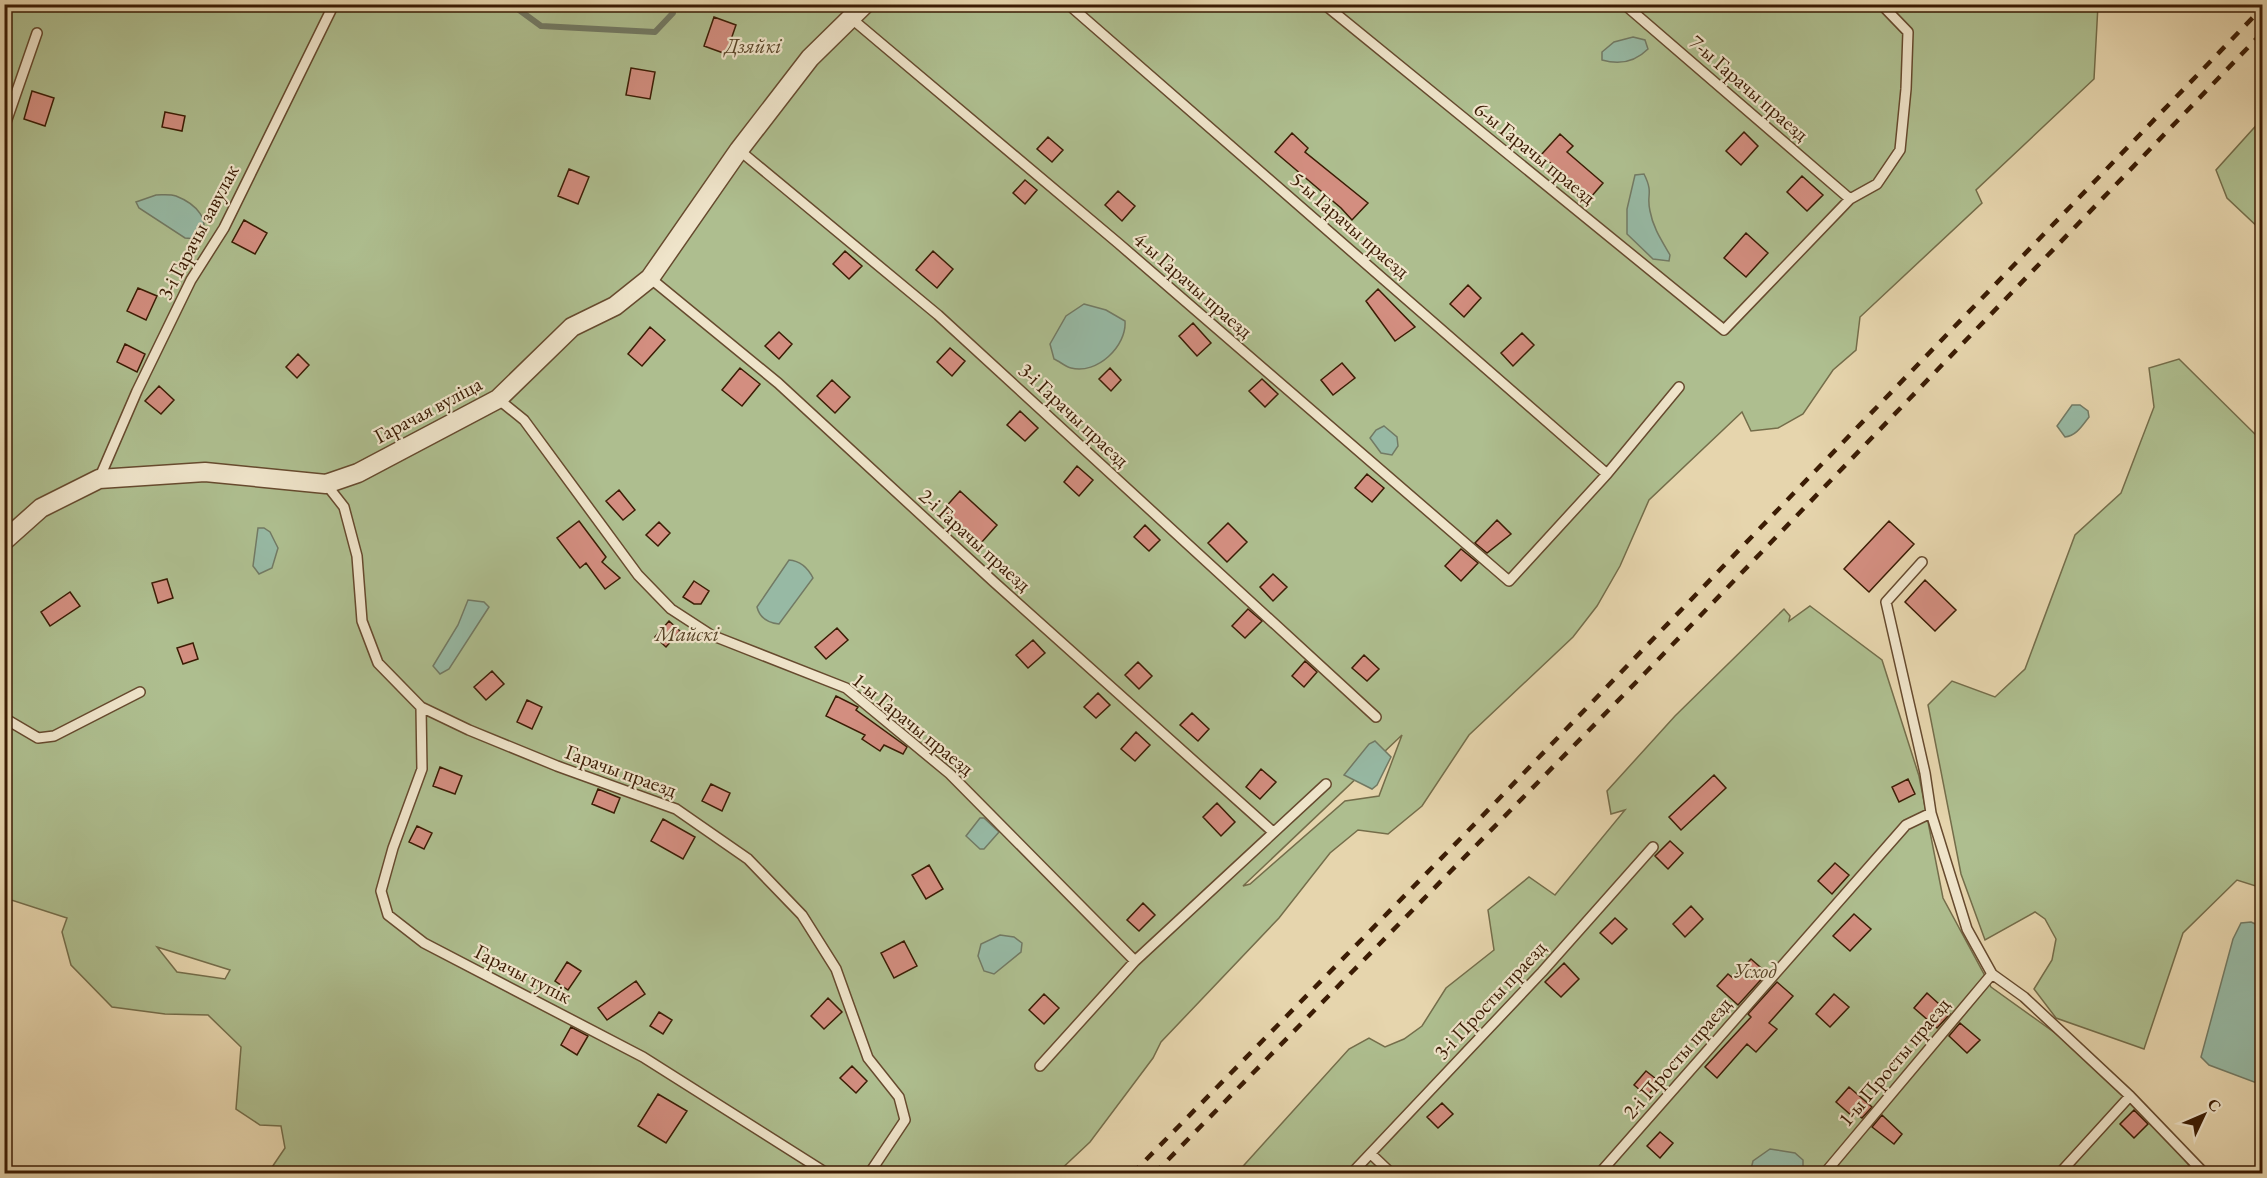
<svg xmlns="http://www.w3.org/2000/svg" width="2267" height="1178" font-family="'EB Garamond',serif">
	<rect width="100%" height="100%" fill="#e6d5ad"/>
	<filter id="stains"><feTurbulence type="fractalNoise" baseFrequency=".00333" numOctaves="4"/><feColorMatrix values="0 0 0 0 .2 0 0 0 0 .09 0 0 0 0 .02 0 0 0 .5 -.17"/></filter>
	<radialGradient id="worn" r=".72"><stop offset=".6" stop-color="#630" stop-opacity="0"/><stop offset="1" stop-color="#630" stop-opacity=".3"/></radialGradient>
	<path fill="#aebe8f" stroke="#746d4a" stroke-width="1.5" fill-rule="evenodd" d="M 5,5 L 2098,5 L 2094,79 L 1976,190 L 1982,203 L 1860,317 L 1856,350 L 1833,370 L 1803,414 L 1778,428 L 1751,431 L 1742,412 L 1649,500 L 1620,566 L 1597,606 L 1573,637 L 1469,735 L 1422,806 L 1388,834 L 1358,830 L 1330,853 L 1279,918 L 1161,1042 L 1153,1058 L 1090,1142 L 1057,1173 L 268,1173 L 285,1148 L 281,1126 L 260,1125 L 236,1109 L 241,1047 L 208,1015 L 165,1014 L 112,1007 L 71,965 L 62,932 L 67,918 L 5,898 ZM 1402,735 L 1379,796 L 1345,801 L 1250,884 L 1243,886 ZM 157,947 L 230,970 L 225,979 L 177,972 Z
		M 2262,119 L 2262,231 L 2227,198 L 2216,170 Z
		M 2179,359 L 2262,441 L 2262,888 L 2237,880 L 2183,933 L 2144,1049 L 2056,1018 L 2034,989 L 2052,960 L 2056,939 L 2045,919 L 2035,912 L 1985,940 L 1961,874 L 1928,705 L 1952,681 L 1995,697 L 2025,669 L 2075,535 L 2121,493 L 2154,407 L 2149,368 Z
		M 1810,606 L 1882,660 L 1919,776 L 1943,898 L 1991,987 L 2101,1066 L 2196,1173 L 1236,1174 L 1349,1049 L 1369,1038 L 1385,1047 L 1404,1039 L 1422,1026 L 1446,988 L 1494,950 L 1488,910 L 1529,877 L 1555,895 L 1625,810 L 1611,814 L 1607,791 L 1675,716 L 1784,609 L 1790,616 L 1789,621 Z"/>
	<path fill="#97b9a4" stroke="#727a64" stroke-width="1.5" d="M 1633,37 L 1645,40 L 1648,49 C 1635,62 1619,65 1602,60 L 1602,52 L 1614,42 Z
		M 1644,174 C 1654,194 1646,194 1650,211 C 1653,228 1662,241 1670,255 L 1669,261 L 1653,259 L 1627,234 L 1627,209 L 1635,175 Z
		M 156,195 C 163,195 170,194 176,196 C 194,203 215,221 197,239 L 185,238 L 139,208 L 136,202 Z
		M 1084,304 L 1106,310 L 1125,321 C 1127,346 1097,375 1071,368 C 1066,367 1059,361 1054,359 L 1050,344 L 1066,316 Z
		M 2072,405 L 2080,405 L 2088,411 L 2089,417 C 2082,426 2076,436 2065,437 L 2057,426 Z
		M 1384,426 L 1397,437 L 1398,446 L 1392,455 L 1381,453 L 1370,438 L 1376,430 Z
		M 258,528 L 264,528 L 270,532 L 278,548 L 272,568 L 259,574 L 253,566 Z
		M 789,560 C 800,561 808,568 813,578 L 779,624 C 768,623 760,619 757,607 Z
		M 468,600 L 484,602 L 489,607 L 449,669 L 440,674 L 433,666 L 458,625 Z
		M 1375,741 L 1391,757 L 1377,785 L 1372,789 L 1344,775 L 1369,744 Z
		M 980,818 L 984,818 L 999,832 L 984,849 L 980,849 L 966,836 Z
		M 2251,922 L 2262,927 L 2262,1085 L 2209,1065 L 2201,1057 L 2233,939 L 2241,923 Z
		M 1000,935 L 1014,937 L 1022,943 L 1021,952 L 994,974 L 984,971 L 978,956 L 981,944 Z
		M 1770,1149 L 1795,1153 L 1803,1160 L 1803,1173 L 1750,1173 L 1753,1161 Z"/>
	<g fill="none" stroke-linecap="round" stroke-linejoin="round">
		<path stroke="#727a64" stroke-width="6" d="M 511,4 L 541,26 L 655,32 L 673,13 L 670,4"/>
	</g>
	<path fill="#d38e80" stroke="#3b1c04" stroke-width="1.5" d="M 714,17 L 736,25 L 726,54 L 704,46 Z
		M 631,68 L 655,72 L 650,99 L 626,95 Z
		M 32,91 L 54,98 L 45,126 L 24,119 Z
		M 165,112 L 185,116 L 182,131 L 162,127 Z
		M 1744,132 L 1758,146 L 1741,165 L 1726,151 Z
		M 1292,133 L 1308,148 L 1305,152 L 1368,203 L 1352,220 L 1341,208 L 1275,152 Z
		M 1560,134 L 1573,146 L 1567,152 L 1603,183 L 1591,197 L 1541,155 Z
		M 1048,137 L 1063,150 L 1052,162 L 1037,149 Z
		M 569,169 L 589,177 L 578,204 L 558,196 Z
		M 1802,176 L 1823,195 L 1807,211 L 1787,192 Z
		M 1025,180 L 1037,190 L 1025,204 L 1013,193 Z
		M 1118,191 L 1135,206 L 1122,221 L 1105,205 Z
		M 244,220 L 267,233 L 255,254 L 232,242 Z
		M 1746,233 L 1768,253 L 1746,277 L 1724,258 Z
		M 845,251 L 862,266 L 849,279 L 833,264 Z
		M 933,251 L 953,269 L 937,288 L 916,270 Z
		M 1468,285 L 1481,298 L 1464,317 L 1450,304 Z
		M 138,288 L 157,296 L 146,320 L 127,311 Z
		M 1378,289 L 1415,327 L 1395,341 L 1366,301 Z
		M 1193,323 L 1211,343 L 1197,356 L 1179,336 Z
		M 650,327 L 665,340 L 642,366 L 628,354 Z
		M 779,332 L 792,344 L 779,359 L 765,346 Z
		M 1522,333 L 1534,345 L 1513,366 L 1501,353 Z
		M 125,344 L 145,354 L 137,372 L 117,362 Z
		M 950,348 L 965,361 L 952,376 L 937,362 Z
		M 298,354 L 309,365 L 297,378 L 286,367 Z
		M 1342,363 L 1355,378 L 1333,395 L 1321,380 Z
		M 740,368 L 760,384 L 742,406 L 722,390 Z
		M 1110,368 L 1121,380 L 1111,391 L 1099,379 Z
		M 1262,379 L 1278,394 L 1265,407 L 1249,391 Z
		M 832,380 L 850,397 L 835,413 L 817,396 Z
		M 159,386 L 174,400 L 161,414 L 145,401 Z
		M 1020,411 L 1038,428 L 1025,441 L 1007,425 Z
		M 1077,466 L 1093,480 L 1079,496 L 1064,482 Z
		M 1367,474 L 1384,488 L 1372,502 L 1355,488 Z
		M 619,490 L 635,510 L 623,520 L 606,501 Z
		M 960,491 L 997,525 L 981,543 L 943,510 Z
		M 1497,520 L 1511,534 L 1487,553 L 1475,543 Z
		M 579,521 L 606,557 L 602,562 L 620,578 L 605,589 L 586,563 L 580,568 L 557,538 Z
		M 1889,521 L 1914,544 L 1869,592 L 1844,569 Z
		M 659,522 L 670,533 L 658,546 L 646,535 Z
		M 1228,523 L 1247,542 L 1227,562 L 1208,543 Z
		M 1145,525 L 1160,540 L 1149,551 L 1134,537 Z
		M 1461,549 L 1478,563 L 1461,581 L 1445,566 Z
		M 1273,574 L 1287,587 L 1273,601 L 1260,587 Z
		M 167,579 L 173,598 L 158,603 L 152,583 Z
		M 1925,580 L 1956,610 L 1935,631 L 1905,602 Z
		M 694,581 L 709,591 L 701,604 L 694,604 L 683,597 Z
		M 70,592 L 80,606 L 50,626 L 41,612 Z
		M 1248,609 L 1262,621 L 1245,638 L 1232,626 Z
		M 669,621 L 680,631 L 666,647 L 655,637 Z
		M 837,628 L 848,640 L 826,659 L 815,647 Z
		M 1033,640 L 1045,653 L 1028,668 L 1016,655 Z
		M 193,643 L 198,659 L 183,664 L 177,648 Z
		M 1364,655 L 1379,669 L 1367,681 L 1352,668 Z
		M 1305,661 L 1317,672 L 1304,687 L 1292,676 Z
		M 1138,662 L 1152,676 L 1139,689 L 1125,675 Z
		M 492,671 L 504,684 L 486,700 L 474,687 Z
		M 1098,693 L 1110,705 L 1096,718 L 1084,707 Z
		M 836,696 L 858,707 L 856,710 L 907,747 L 903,754 L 884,745 L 880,751 L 862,739 L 865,735 L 826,716 Z
		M 527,700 L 542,707 L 532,729 L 517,722 Z
		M 1192,713 L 1209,729 L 1198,741 L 1180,725 Z
		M 1136,732 L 1150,745 L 1135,761 L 1121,749 Z
		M 440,767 L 462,776 L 455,794 L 433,786 Z
		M 1261,769 L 1276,782 L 1260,799 L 1246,787 Z
		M 1714,775 L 1726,788 L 1681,830 L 1669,817 Z
		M 1908,779 L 1915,794 L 1899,802 L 1892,787 Z
		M 711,784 L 730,793 L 722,811 L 702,801 Z
		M 598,789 L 620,798 L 614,813 L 592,804 Z
		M 1217,803 L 1235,822 L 1221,836 L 1203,817 Z
		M 663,819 L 695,837 L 683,859 L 651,841 Z
		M 417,826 L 432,833 L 424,849 L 409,842 Z
		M 1670,841 L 1683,853 L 1668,869 L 1655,856 Z
		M 1835,863 L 1849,875 L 1832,894 L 1818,881 Z
		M 929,865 L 943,889 L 926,899 L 912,875 Z
		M 1143,903 L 1155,915 L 1139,931 L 1127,920 Z
		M 1691,906 L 1703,919 L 1685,937 L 1673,924 Z
		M 1854,914 L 1871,929 L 1850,951 L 1833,936 Z
		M 1615,918 L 1627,929 L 1612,944 L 1600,933 Z
		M 904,941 L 917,966 L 894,978 L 881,953 Z
		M 1751,959 L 1767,973 L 1738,1005 L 1717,986 L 1728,974 L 1733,978 Z
		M 567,962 L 581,971 L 568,990 L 555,981 Z
		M 1564,963 L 1579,979 L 1561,997 L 1545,982 Z
		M 636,981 L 645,994 L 607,1020 L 598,1008 Z
		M 1777,982 L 1793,996 L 1769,1023 L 1777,1029 L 1756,1052 L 1747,1044 L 1717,1078 L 1705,1067 L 1751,1017 L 1748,1014 Z
		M 1927,993 L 1950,1014 L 1937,1028 L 1914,1008 Z
		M 1044,994 L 1059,1008 L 1044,1024 L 1029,1010 Z
		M 1834,994 L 1849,1007 L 1830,1027 L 1816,1014 Z
		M 828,998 L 842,1012 L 824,1029 L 811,1016 Z
		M 659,1012 L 672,1020 L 663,1034 L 650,1026 Z
		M 1960,1023 L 1980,1040 L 1967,1053 L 1949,1036 Z
		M 571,1027 L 588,1036 L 577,1055 L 561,1045 Z
		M 852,1066 L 867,1081 L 856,1093 L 840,1078 Z
		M 1646,1071 L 1660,1082 L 1647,1096 L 1634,1085 Z
		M 1849,1087 L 1872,1107 L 1862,1118 L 1855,1113 L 1852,1116 L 1836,1102 Z
		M 658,1094 L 687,1111 L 666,1143 L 638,1126 Z
		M 1442,1103 L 1453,1114 L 1438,1128 L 1427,1117 Z
		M 2134,1110 L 2148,1124 L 2134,1138 L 2120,1124 Z
		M 1882,1115 L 1902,1134 L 1894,1144 L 1872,1127 Z
		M 1660,1132 L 1673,1143 L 1660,1158 L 1647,1146 Z"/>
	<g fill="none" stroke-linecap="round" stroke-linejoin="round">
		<defs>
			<path id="service" d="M 1068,4 L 1607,474
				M 1324,4 L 1724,330 L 1850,199 L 1877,184 L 1900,150 L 1906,89 L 1908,32 L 1881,4
				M 1624,4 L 1850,199
				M 852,19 L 1118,243 L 1509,581 L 1607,474 L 1679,387
				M 4,128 L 37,33
				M 739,150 L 938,315 L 1376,717
				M 650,278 L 778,383 L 994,582 L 1273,832
				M 498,399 L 524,420 L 638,575 L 671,609 L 711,635 L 846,688 L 950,774 L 1135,961
				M 99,479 L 137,391 L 191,280 L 224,228 L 334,4
				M 326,484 L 344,507 L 357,556 L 362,621 L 378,663 L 421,707 L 469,730 L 557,766 L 676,809 L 748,859 L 802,915 L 836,969 L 868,1058 L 899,1097 L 905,1120 L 869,1174
				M 1922,562 L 1886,602 L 1925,773 L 1931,813 L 1967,929 L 1992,974 L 2024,997 L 2130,1096 L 2205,1174
				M 421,707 L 422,769 L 393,848 L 381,891 L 388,915 L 424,943 L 643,1057 L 828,1174
				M 4,718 L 38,738 L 54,736 L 140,692
				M 1040,1066 L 1135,961 L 1326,784
				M 1371,1154 L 1392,1174
				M 1351,1174 L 1542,972 L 1653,847
				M 1599,1174 L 1906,825 L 1931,813
				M 1824,1174 L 1992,974
				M 2059,1174 L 2130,1096"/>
			<path id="minor" d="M 4,541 L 41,508 L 99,479 L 205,472 L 326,484 L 358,473 L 498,399 L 572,327 L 615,306 L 650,278 L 739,150 L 810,58 L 865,4"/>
		</defs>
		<use href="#service" stroke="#664a2e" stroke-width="12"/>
		<use href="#minor" stroke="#664a2e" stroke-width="21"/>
		<use href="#service" stroke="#efe4ca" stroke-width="9"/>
		<use href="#minor" stroke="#efe4ca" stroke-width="18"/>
		<path stroke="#3b1c04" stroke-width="4.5" stroke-dasharray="10 10" stroke-linecap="butt" d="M 1132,1174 L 1463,836 L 2262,8
			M 1154,1174 L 1647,671 L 2262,33"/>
	</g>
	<g text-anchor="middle" stroke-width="4.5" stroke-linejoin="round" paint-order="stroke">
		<g font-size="21" font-style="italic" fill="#584427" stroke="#efe4ca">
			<text x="753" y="53">Дзяйкі</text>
			<text x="687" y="641">Майскі</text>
			<text x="1755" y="978">Усход</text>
		</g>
		<g font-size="21" fill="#3b1c04" stroke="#efe4ca">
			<text transform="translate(1749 88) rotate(41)" y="7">7-ы Гарачы праезд</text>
			<text transform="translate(1535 153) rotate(39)" y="7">6-ы Гарачы праезд</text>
			<text transform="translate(1350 225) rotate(41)" y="7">5-ы Гарачы праезд</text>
			<text transform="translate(198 232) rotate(-62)" y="7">3-і Гарачы завулак</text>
			<text transform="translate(1193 285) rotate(41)" y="7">4-ы Гарачы праезд</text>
			<text transform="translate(428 410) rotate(-28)" y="7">Гарачая вуліца</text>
			<text transform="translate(1074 415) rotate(43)" y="7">3-і Гарачы праезд</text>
			<text transform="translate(975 540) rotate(42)" y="7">2-і Гарачы праезд</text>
			<text transform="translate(913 724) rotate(39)" y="7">1-ы Гарачы праезд</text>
			<text transform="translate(621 771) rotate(20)" y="7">Гарачы праезд</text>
			<text transform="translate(523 974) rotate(27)" y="7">Гарачы тупік</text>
			<text transform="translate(1490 1000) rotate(-47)" y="7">3-і Просты праезд</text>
			<text transform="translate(1677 1058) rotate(-49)" y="7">2-і Просты праезд</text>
			<text transform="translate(1894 1062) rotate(-50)" y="7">1-ы Просты праезд</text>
		</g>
	</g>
	<rect width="2267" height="1178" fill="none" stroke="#e6d5ad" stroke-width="24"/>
	<rect x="6" y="6" width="2255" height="1166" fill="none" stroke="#3b1c04" stroke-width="3"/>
	<rect x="12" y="12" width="2243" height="1154" fill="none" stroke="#3b1c04" stroke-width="1.5"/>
	<g transform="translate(2204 1115) rotate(46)" stroke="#efe4ca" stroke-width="4.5" paint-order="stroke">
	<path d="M0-4.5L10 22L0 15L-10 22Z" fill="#3b1c04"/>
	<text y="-9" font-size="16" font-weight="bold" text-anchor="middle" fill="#3b1c04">С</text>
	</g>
	<rect width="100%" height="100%" filter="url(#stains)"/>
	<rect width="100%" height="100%" fill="url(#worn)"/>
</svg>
